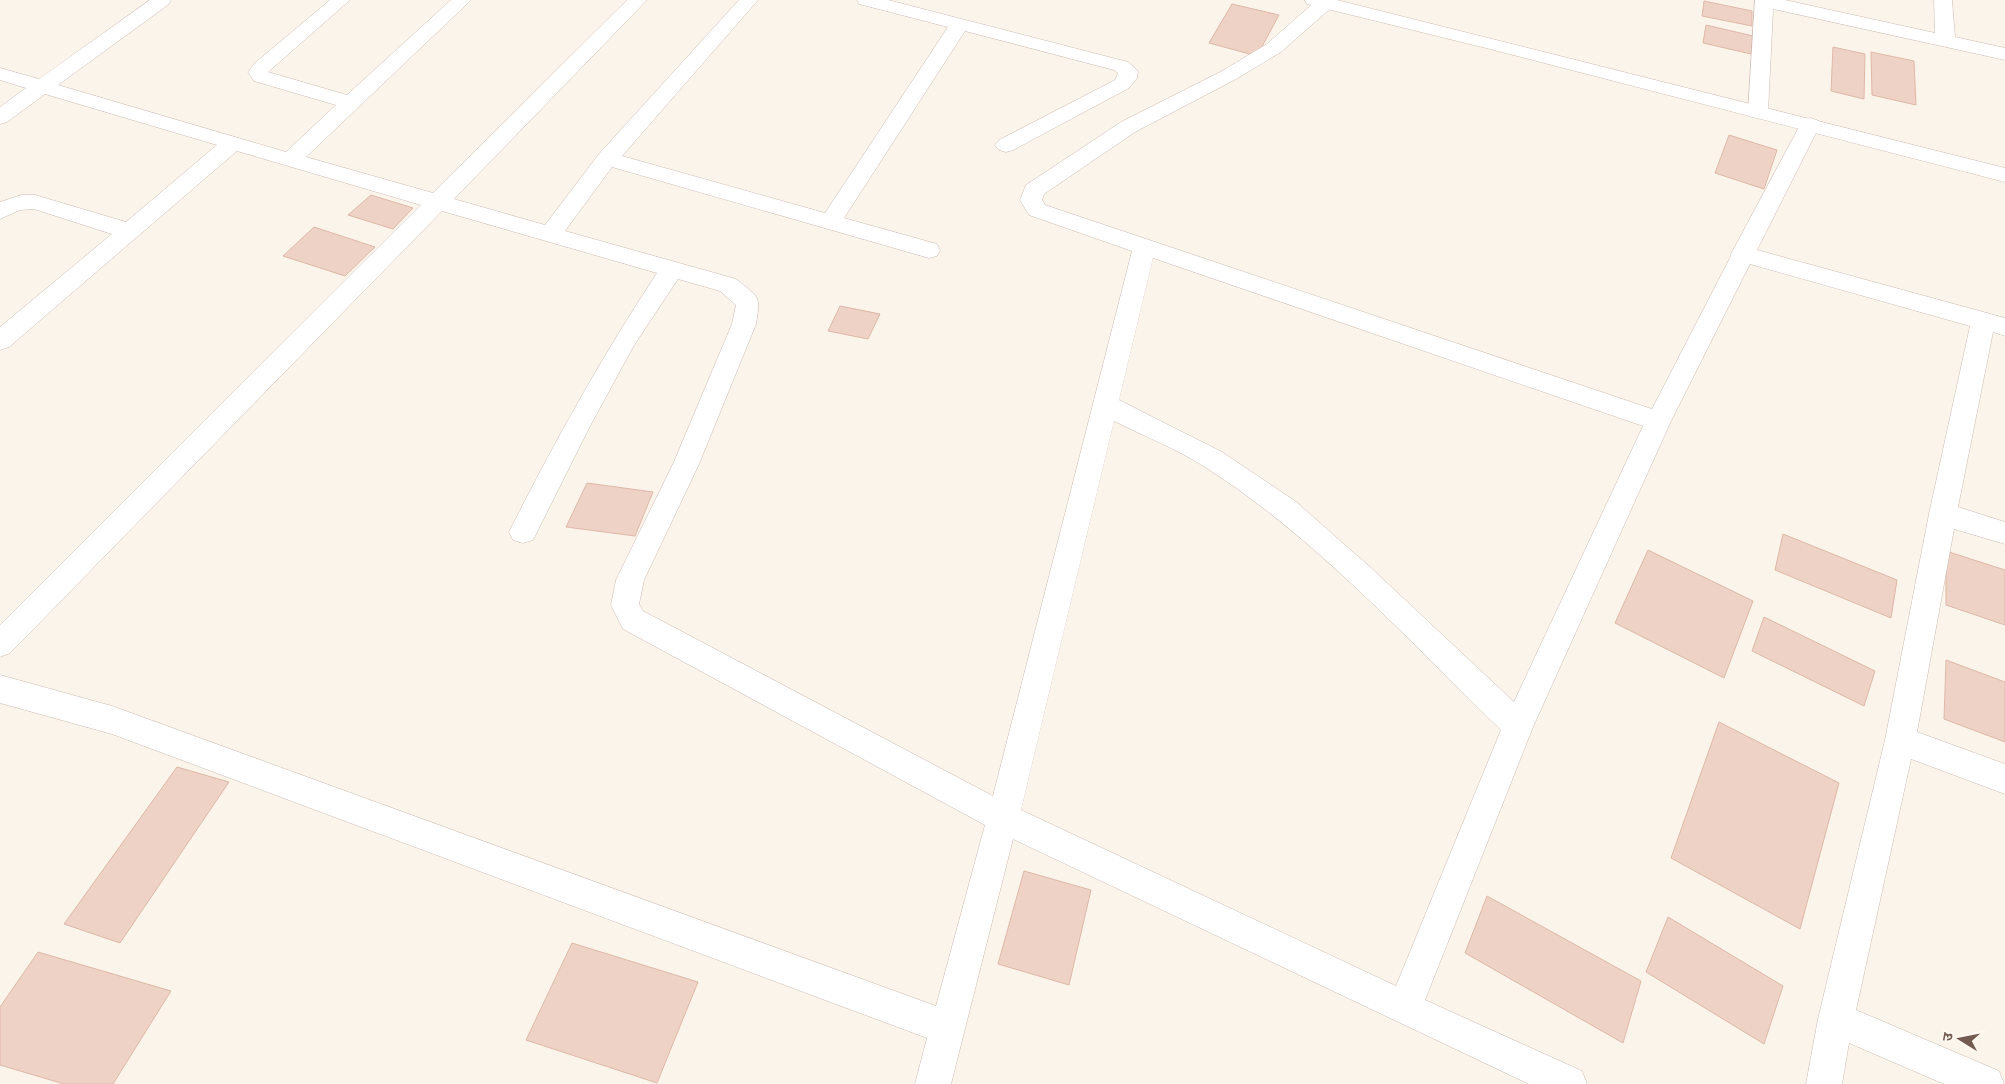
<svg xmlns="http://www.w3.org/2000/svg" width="2005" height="1084" font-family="'Varela Round','Noto Sans Devanagari',sans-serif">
	<rect width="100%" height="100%" fill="#fbf4eb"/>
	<path fill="#eed2c5" stroke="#dfb8a7" d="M 1704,1 L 1752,11 L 1752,26 L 1702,16 Z
		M 1232,4 L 1279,15 L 1257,56 L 1209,43 Z
		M 1706,25 L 1753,36 L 1751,54 L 1703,43 Z
		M 1833,47 L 1865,54 L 1864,99 L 1831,91 Z
		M 1871,52 L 1914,61 L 1916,105 L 1872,95 Z
		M 1729,135 L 1777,150 L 1764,189 L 1715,173 Z
		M 371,195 L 413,208 L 393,229 L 348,215 Z
		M 314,227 L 375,247 L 345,276 L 283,256 Z
		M 840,306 L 880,314 L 868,339 L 828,331 Z
		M 587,483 L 653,492 L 635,536 L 566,527 Z
		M 1783,534 L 1897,580 L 1891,618 L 1775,570 Z
		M 1648,550 L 1753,601 L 1724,678 L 1615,623 Z
		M 1946,551 L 2005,570 L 2005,625 L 1946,605 Z
		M 1764,617 L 1875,671 L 1864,706 L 1752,651 Z
		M 1946,660 L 2005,682 L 2005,742 L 1944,719 Z
		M 1719,722 L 1839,783 L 1800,929 L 1671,858 Z
		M 177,767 L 229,782 L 120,943 L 64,924 Z
		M 1024,871 L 1091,890 L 1069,985 L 998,964 Z
		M 1487,896 L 1641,981 L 1623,1043 L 1465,953 Z
		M 1668,917 L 1783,986 L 1764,1044 L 1646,972 Z
		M 572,943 L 698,982 L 657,1083 L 526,1040 Z
		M 38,952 L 171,991 L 113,1084 L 64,1084 L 0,1065 L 0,1007 Z"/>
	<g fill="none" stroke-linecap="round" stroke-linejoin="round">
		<defs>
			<path id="street" d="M 150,0 L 171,0 L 169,4 L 58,85 L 286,152 L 336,105 L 254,81 L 248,72 L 255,63 L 330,0 L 350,0 L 268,72 L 347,95 L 451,0 L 471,0 L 306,157 L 433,193 L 627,0 L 647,0 L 454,199 L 545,225 L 599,154 L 739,0 L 758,0 L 622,156 L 825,213 L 948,27 L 859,4 L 857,0 L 888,0 L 1128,62 L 1138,71 L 1137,78 L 1129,88 L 1013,150 L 1006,152 L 999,150 L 995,145 L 999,140 L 1115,80 L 1118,73 L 1114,70 L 965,31 L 844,218 L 937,244 L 940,250 L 937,256 L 929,258 L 612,167 L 565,231 L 736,279 C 759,298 761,294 756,324 L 699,464 L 644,580 L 639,604 L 643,611 L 993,796 L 1132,251 L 1029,215 L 1020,200 L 1026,185 L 1121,122 L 1222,71 L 1267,44 L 1317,0 L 1332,0 L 1334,3 L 1332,7 L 1281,52 L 1236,79 L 1135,132 L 1044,194 L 1042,200 L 1045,205 L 1652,409 L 1731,256 L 1731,254 L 1800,125 L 1803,120 L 1810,118 L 1817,120 L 1820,125 L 1757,250 L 2005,318 L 2005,336 L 1993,332 L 1958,507 L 2005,522 L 2005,544 L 1954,529 L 1917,732 L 2005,764 L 2005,794 L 1911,759 L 1856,1010 L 1999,1071 L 2004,1084 L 1944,1084 L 1849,1043 L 1842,1084 L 1806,1084 L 1818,1019 L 1885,740 L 1929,514 L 1970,326 L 1750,264 L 1671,421 L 1533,727 L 1425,1000 L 1582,1071 L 1587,1084 L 1529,1084 L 1013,839 L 951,1084 L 915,1084 L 927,1038 L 112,734 L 0,703 L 0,675 L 112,706 L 936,1006 L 985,825 L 623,629 L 611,605 L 616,580 L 673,464 L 732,324 L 736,305 L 720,291 L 678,279 L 633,347 L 589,428 L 533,540 L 523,543 L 513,540 L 509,532 C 554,443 602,356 657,273 L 442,211 L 10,653 L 0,657 L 0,625 L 421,205 L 237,151 L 9,347 L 0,350 L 0,327 L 112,234 L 34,209 L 20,210 L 0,219 L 0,202 L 21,195 L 35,195 L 126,222 L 217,145 L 45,94 L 7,122 L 0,124 L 0,107 L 26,88 L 0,80 L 0,68 L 39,79 ZM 1153,258 L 1643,426 L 1514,702 L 1370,567 L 1295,501 L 1222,452 L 1119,400 ZM 1114,421 C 1144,436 1177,449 1205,467 C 1316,538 1407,639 1501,730 L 1396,986 L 1021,810 Z
				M 1755,0 L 1785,0 L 1935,33 L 1934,0 L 1952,0 L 1955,37 L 2005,48 L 2005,60 L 1773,9 L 1768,112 L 1765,117 L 1758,118 L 1751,117 L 1748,112 Z"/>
			<path id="secondary" d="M 1305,0 L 1337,0 L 2005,168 L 2005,182 L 1490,49 L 1307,4 Z"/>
		</defs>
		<use href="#street" stroke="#ccbbb2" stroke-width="1"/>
		<use href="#secondary" stroke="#d1bdb2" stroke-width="1"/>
		<use href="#street" fill="#fff" fill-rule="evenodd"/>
		<use href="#secondary" fill="#fff" fill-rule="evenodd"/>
	</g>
	<g transform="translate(1960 1039) rotate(280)" stroke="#fef8f1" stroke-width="4" paint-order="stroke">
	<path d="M0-4L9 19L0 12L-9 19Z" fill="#745a50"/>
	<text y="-8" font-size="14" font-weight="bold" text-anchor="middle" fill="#745a50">उ</text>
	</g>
</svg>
